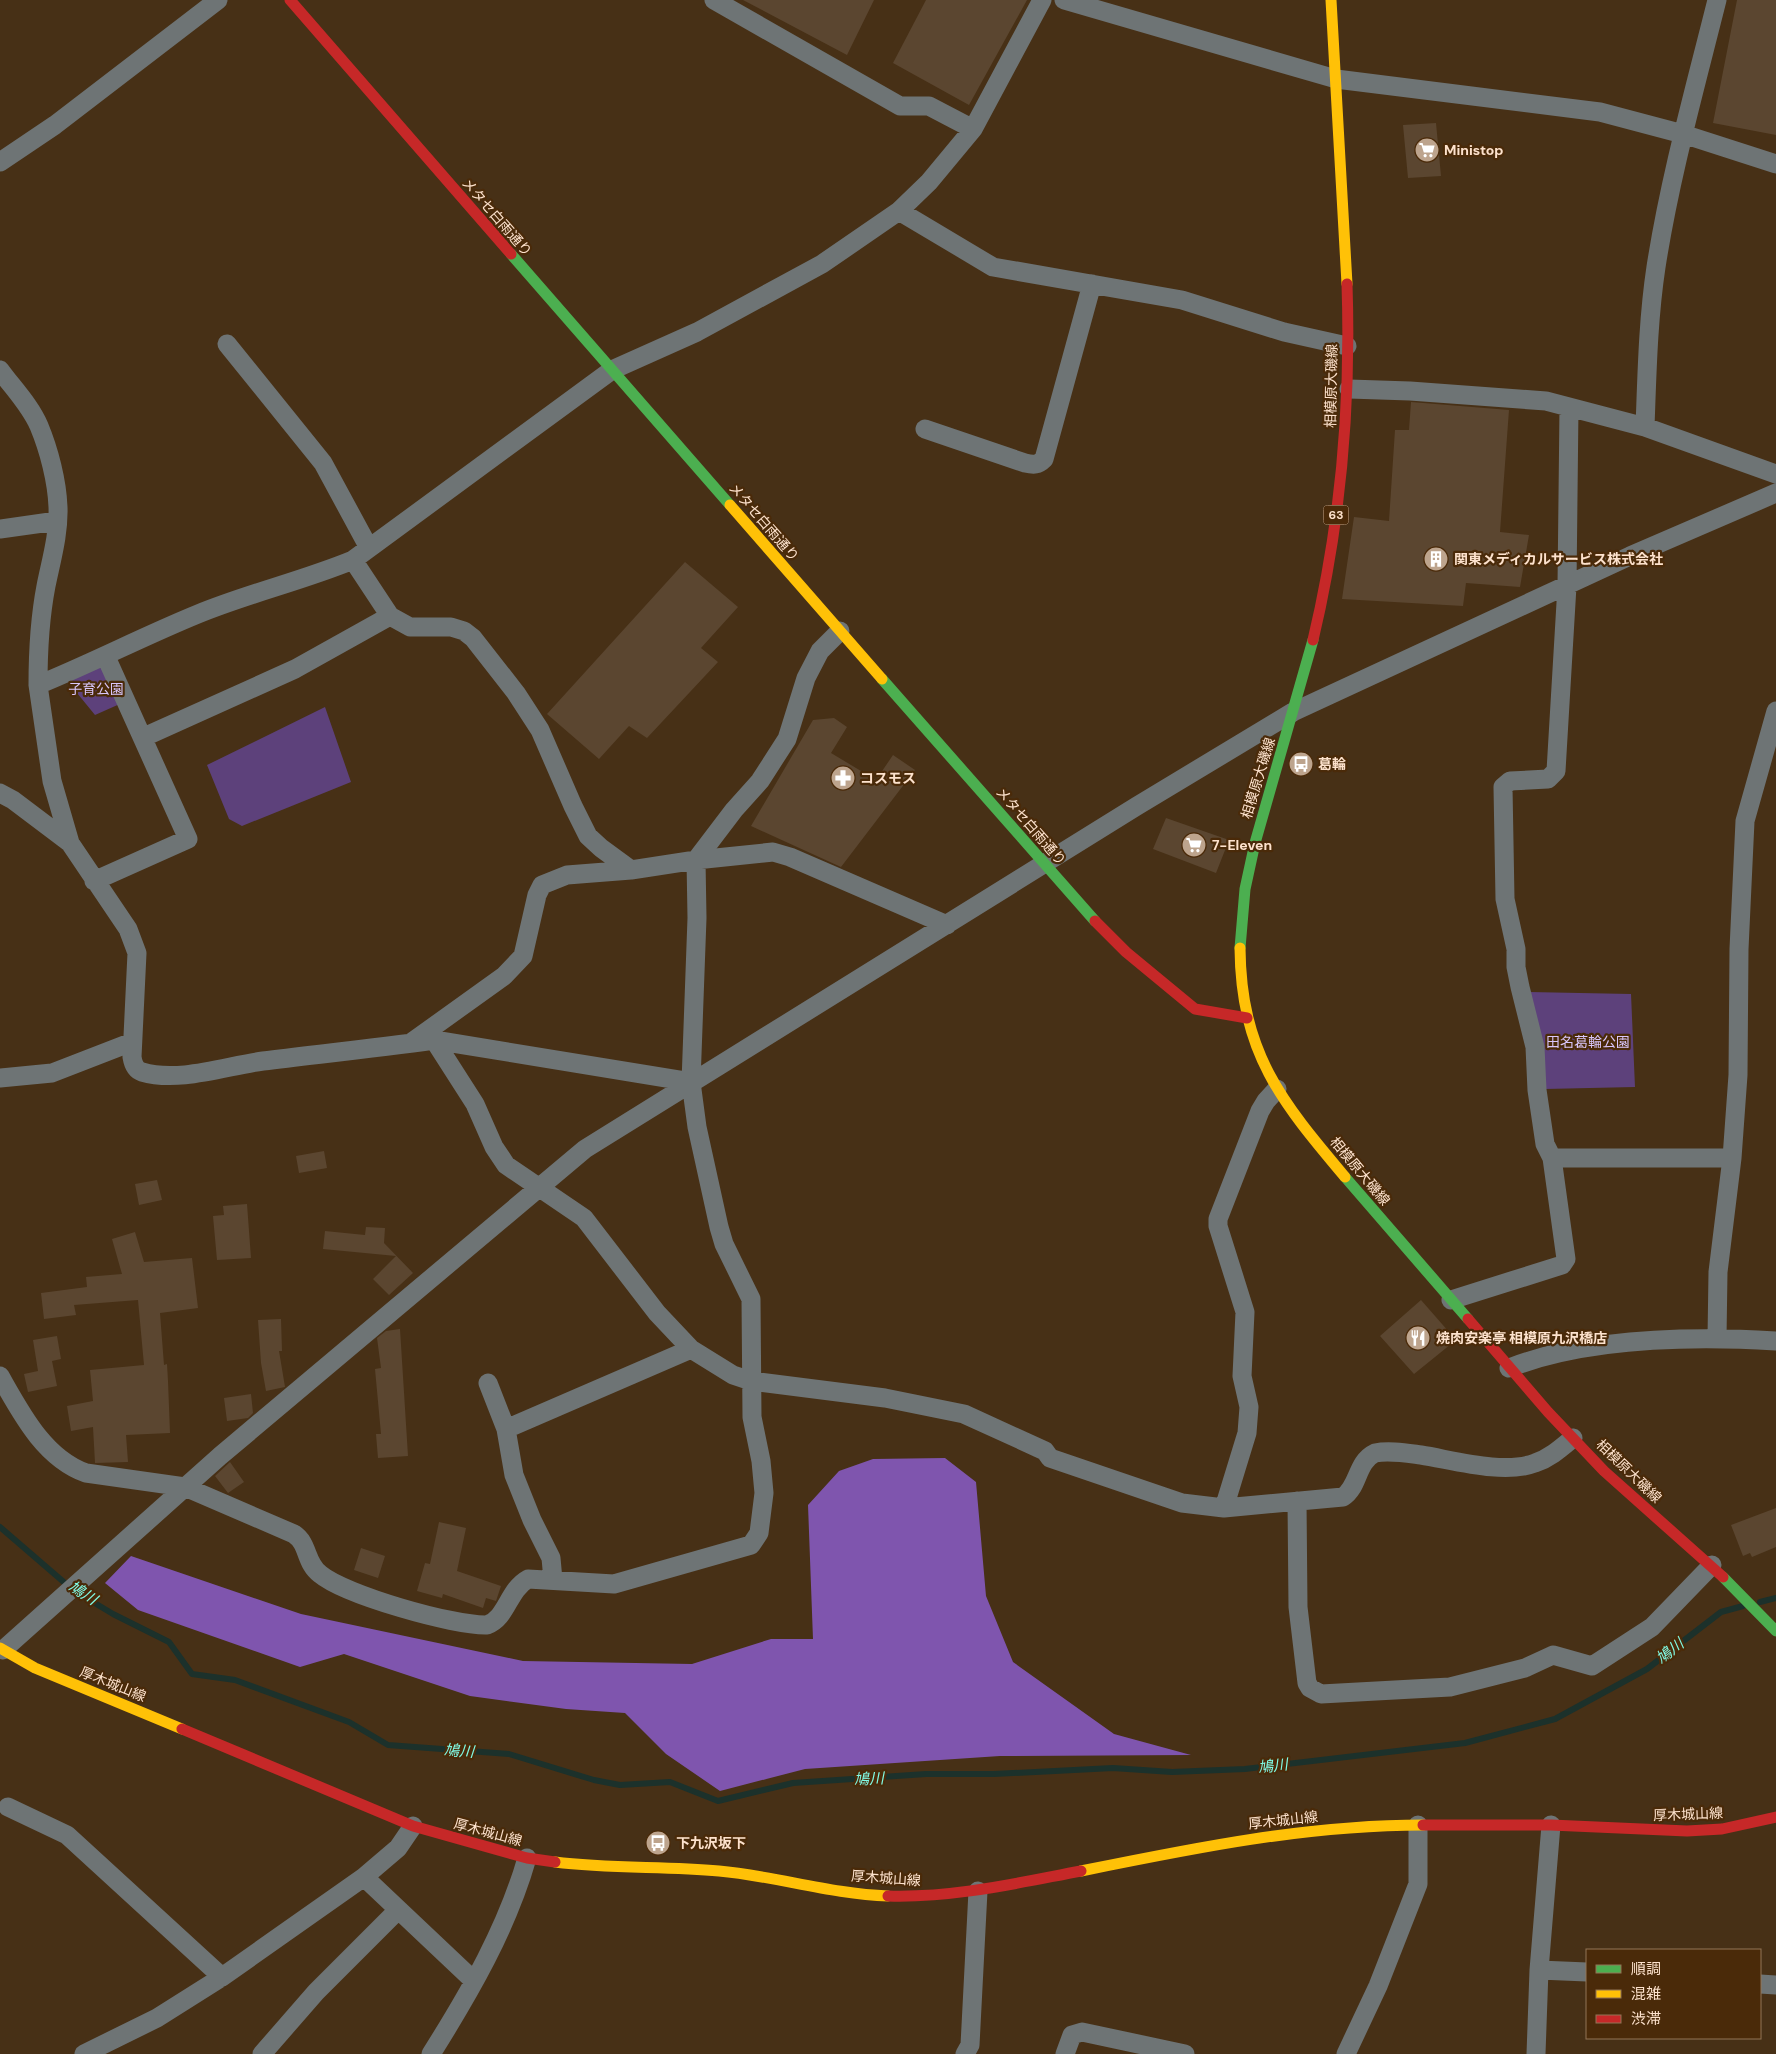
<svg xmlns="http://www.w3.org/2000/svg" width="1776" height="2054" font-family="'DM Sans','Noto Sans JP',sans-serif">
	<rect width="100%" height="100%" fill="#473016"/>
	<path fill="#5d417b" d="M 103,664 L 122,703 L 95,715 L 68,682 Z
		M 325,707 L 351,782 L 242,826 L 229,819 L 207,765 Z
		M 1529,992 L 1631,994 L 1635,1087 L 1545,1089 Z"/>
	<path fill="#7f55ae" d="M 945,1458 L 976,1482 L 986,1596 L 1013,1662 L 1114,1734 L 1191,1755 L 1000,1756 L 805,1769 L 720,1791 L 666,1754 L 625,1713 L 566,1709 L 470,1696 L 344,1654 L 300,1667 L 138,1610 L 105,1583 L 131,1556 L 301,1614 L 523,1661 L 692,1664 L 771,1639 L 813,1639 L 808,1505 L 839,1471 L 873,1459 Z"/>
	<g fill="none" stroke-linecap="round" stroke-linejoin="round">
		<path stroke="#1c312b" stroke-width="6" d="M 0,1527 L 73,1590 L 113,1614 L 169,1642 L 192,1674 L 235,1680 L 349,1722 L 388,1745 L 509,1754 L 594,1780 L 620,1785 L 670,1782 L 718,1801 L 793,1783 L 926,1774 L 994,1774 L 1113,1768 L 1172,1772 L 1245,1769 L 1465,1743 L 1555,1719 L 1647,1669 L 1721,1612 L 1743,1606
			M 1760,1602 L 1776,1598"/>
	</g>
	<path fill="#5b4630" d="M 743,0 L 874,0 L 847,55 Z
		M 926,0 L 1027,0 L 969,105 L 893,63 Z
		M 1737,0 L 1776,0 L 1776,135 L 1713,123 Z
		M 1436,123 L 1441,176 L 1408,178 L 1403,125 Z
		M 1411,402 L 1509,410 L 1500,532 L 1529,535 L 1520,587 L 1466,583 L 1463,606 L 1342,599 L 1354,517 L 1389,521 L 1395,430 L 1409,430 Z
		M 685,562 L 738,607 L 701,648 L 718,662 L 647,738 L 629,726 L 599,759 L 547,714 Z
		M 834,718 L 847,727 L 831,753 L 876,780 L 893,755 L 915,770 L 841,867 L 751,826 L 813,720 Z
		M 1166,818 L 1229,840 L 1216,873 L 1153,849 Z
		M 324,1151 L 327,1168 L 299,1173 L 296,1156 Z
		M 157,1180 L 162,1200 L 139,1205 L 135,1184 Z
		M 247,1204 L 251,1258 L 217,1260 L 213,1216 L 224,1215 L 223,1206 Z
		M 366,1227 L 385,1228 L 384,1243 L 413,1273 L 389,1295 L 373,1279 L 396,1256 L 323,1249 L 325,1231 L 365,1235 Z
		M 135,1232 L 144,1262 L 192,1258 L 198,1308 L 160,1313 L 164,1365 L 167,1364 L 168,1381 L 170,1433 L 126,1435 L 128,1462 L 95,1463 L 93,1427 L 71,1431 L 67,1406 L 93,1401 L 90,1370 L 144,1365 L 138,1300 L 74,1305 L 76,1315 L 44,1319 L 41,1293 L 87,1287 L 86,1277 L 122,1274 L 112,1239 Z
		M 1421,1300 L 1456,1340 L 1414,1374 L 1380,1336 Z
		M 281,1319 L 282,1351 L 279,1351 L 285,1387 L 266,1391 L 261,1363 L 258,1320 Z
		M 400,1329 L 408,1456 L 378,1458 L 376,1434 L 381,1434 L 375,1369 L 381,1368 L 377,1338 L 386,1331 Z
		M 57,1336 L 61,1359 L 52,1361 L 57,1386 L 28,1392 L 24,1374 L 38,1371 L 33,1340 Z
		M 251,1394 L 253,1413 L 248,1418 L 227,1421 L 224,1398 Z
		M 230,1462 L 244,1482 L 228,1493 L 215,1476 Z
		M 1776,1508 L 1776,1547 L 1752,1557 L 1750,1553 L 1743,1556 L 1731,1525 Z
		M 439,1522 L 466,1528 L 457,1571 L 501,1586 L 496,1601 L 486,1598 L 483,1608 L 443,1594 L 442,1598 L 417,1591 L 425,1563 L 430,1564 Z
		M 361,1548 L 385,1556 L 378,1578 L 354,1570 Z"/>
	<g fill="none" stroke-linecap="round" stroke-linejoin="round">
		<path stroke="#6e7475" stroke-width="19" d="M 714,0 L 900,106 L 929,106 L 973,129
			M 1064,0 L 1336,79 L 1600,112 L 1683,134 L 1776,164
			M 0,162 L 55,125 L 218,0
			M 899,211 L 993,267 L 1182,300 L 1284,332 L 1347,346
			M 227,344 L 323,463 L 369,548
			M 0,370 C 13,388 30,405 39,426 C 49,450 57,481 58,507 C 59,534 51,561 46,586 C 40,617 38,654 38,685
			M 1349,389 L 1410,391 L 1546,401 L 1645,427 L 1776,474
			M 1645,427 C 1647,374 1648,320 1656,267 C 1670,177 1695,88 1717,0
			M 925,429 L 1025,463 C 1034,465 1038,465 1044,459 L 1092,284
			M 0,529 L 57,521
			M 353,560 L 390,616 L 410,627 L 451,627 L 464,631 L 473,638 L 516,693 L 540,730 L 573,806 L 588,836 L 601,848 L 631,870 L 696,860 L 734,810 L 760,781 L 787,739 L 806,678 L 820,651 L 840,631
			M 144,737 L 295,669 L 390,616
			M 0,793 L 13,800 L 70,843 L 128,929 L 137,953 L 132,1057 C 133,1063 135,1070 142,1072 C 179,1083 226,1066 263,1061 C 320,1054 377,1048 434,1040 L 475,1104 L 494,1147 L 506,1165 L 584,1218 L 657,1313 L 691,1349 L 733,1375 L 751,1381 L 885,1398 L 964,1414 L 1045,1451 L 1050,1458 L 1182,1503 L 1224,1508 L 1343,1497 C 1359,1487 1356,1462 1375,1453 C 1389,1450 1406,1453 1421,1455 C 1453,1460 1504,1475 1535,1463 C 1550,1458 1561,1448 1573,1438
			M 70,843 L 52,781 L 38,685 C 92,663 144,636 198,614 C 249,593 302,581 353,560 L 612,370 L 697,332 L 822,264 L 899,211 L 929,182 L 973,129 L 1042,0
			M 94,881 L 188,839 L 106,657
			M 434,1040 L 691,1082
			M 412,1042 L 504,976 L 523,956 L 537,895 L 542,885 L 567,875 L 631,870
			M 0,1078 L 52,1073 L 132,1042
			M 1552,1158 L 1732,1158
			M 1451,1300 L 1562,1265 L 1566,1259 L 1552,1158 L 1545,1144 L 1537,1090 L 1535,1047 L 1520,987 L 1516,967 L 1516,949 L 1505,899 L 1503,787 L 1510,781 L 1548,779 L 1556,771 L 1567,586 L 1569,407
			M 1717,1338 L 1718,1272 L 1732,1158 L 1738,1075 L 1739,949 L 1745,821 L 1776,711
			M 1509,1368 C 1589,1337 1691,1336 1776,1341
			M 0,1376 C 21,1413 44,1458 86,1473 L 185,1487 L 294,1534 C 309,1544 305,1563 320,1574 C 345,1595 454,1626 487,1625 C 507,1618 508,1590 528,1579 L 614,1584 L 751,1545 L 759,1533 L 764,1493 L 761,1461 L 752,1417 L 751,1299 L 724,1244 L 719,1227 L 697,1127 L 691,1082 L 697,918 L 696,860 L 773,852 L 790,857 L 947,925
			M 488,1383 L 506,1429 L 514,1475 L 532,1520 L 551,1558 L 553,1580
			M 506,1429 L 691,1349
			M 1297,1501 L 1298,1607 L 1307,1683 L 1310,1688 L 1321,1694 L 1450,1687 L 1525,1668 L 1553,1655 L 1592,1666 L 1652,1627 L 1712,1565
			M 1224,1508 L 1247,1433 L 1249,1407 L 1242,1376 L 1245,1312 L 1218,1226 L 1218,1219 L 1260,1111 L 1266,1101 L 1277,1089
			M 3,1650 L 220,1456 L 585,1149 L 1137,806 L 1293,712 L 1630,556 L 1776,493
			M 8,1807 L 67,1835 L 222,1977
			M 364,1877 L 473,1980
			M 1539,1970 L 1587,1972
			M 1760,1984 L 1776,1985
			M 84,2054 L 157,2018 L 222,1977 L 364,1877 L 398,1848 L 413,1826
			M 262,2054 L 316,1992 L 398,1910
			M 431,2054 C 470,1992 507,1928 527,1858
			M 965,2054 L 970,2045 L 978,1891
			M 1065,2054 L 1072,2035 L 1082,2032 L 1185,2054
			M 1346,2054 L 1378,1986 L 1418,1884 L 1418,1825
			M 1536,2054 L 1539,1970 L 1551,1825"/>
		<path stroke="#4caf50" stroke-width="11" d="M 511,254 L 730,505
			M 882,679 L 1095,921
			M 1240,948 L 1245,889 L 1255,843 L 1313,640
			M 1345,1177 L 1468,1319
			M 1723,1577 L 1776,1631"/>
		<path stroke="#ffc107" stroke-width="11" d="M 1331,0 L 1347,284
			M 730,505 L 882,679
			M 1240,948 C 1241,1053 1281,1101 1345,1177
			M 0,1648 L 35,1668 L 182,1729
			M 555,1862 C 610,1869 664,1866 719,1871 C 775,1876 831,1894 888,1896
			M 1081,1871 C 1194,1848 1307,1825 1423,1825"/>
		<path stroke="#c62828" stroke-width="11" d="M 290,0 L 511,254
			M 1313,640 C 1341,523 1351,404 1347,284
			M 1095,921 L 1126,952 L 1195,1009 L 1247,1018
			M 1468,1319 L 1548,1412 L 1604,1471 L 1723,1577
			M 182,1729 L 413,1826 L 527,1858 L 555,1862
			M 1423,1825 L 1551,1825 L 1687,1831 L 1722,1829 L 1776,1817
			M 888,1896 C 954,1898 1017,1883 1081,1871"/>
	</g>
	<defs>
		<symbol id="supermarket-disc" viewBox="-11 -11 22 22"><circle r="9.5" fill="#bda48d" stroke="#4a2a09"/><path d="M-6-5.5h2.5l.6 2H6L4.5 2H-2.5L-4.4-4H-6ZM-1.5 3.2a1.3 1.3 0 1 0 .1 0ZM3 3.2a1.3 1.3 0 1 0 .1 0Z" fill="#fff"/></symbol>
		<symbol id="building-disc" viewBox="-11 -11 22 22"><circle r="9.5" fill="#bda48d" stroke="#4a2a09"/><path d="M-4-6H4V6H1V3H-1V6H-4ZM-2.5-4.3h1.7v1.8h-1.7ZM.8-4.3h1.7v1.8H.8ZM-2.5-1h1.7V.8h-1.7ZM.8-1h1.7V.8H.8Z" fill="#fff"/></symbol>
		<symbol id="bus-disc" viewBox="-11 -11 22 22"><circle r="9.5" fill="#bda48d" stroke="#4a2a09"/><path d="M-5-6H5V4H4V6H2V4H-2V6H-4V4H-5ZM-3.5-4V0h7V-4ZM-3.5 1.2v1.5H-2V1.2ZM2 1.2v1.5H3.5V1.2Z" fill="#fff"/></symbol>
		<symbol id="pharmacy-disc" viewBox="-11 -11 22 22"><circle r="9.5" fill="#bda48d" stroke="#4a2a09"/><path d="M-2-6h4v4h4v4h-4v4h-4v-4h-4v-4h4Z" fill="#fff"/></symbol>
		<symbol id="restaurant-disc" viewBox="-11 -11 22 22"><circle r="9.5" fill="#bda48d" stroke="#4a2a09"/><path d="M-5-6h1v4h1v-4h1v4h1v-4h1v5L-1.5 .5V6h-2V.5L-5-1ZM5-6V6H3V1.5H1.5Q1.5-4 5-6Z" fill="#fff"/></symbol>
	</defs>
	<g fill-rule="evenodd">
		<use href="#supermarket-disc" x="1413" y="136" width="28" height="28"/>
		<use href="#building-disc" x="1422" y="545" width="28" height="28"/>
		<use href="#bus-disc" x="1287" y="750" width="28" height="28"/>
		<use href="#pharmacy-disc" x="829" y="764" width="28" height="28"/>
		<use href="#supermarket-disc" x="1180" y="831" width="28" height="28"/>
		<use href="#restaurant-disc" x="1404" y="1324" width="28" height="28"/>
		<use href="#bus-disc" x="644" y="1829" width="28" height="28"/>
	</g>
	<g text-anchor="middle" stroke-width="4.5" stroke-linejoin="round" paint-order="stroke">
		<rect fill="#4a2a09" stroke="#c7ab92" stroke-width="1" x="1323.5" y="505.5" width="25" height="19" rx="4"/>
		<g font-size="12" font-weight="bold" fill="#fde2cd">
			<text x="1336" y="519">63</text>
		</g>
		<g font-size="14" font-weight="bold" fill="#fde2cd" stroke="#4a2a09" text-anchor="start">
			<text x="1444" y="155">Ministop</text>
			<text x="1454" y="564">関東メディカルサービス株式会社</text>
			<text x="1318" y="769">葛輪</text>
			<text x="860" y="783">コスモス</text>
			<text x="1212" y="850">7-Eleven</text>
			<text x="1436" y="1343">焼肉安楽亭 相模原九沢橋店</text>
			<text x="676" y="1848">下九沢坂下</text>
		</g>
		<g font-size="14" fill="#fde2cd" stroke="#4a2a09">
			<text transform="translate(497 217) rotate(49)" y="5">メタセ白雨通り</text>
			<text transform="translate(1331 386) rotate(-89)" y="5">相模原大磯線</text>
			<text transform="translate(764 522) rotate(49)" y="5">メタセ白雨通り</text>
			<text transform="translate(1258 778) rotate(-73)" y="5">相模原大磯線</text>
			<text transform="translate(1031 826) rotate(49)" y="5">メタセ白雨通り</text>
			<text transform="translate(1360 1171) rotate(50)" y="5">相模原大磯線</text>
			<text transform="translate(1629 1471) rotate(44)" y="5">相模原大磯線</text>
			<text transform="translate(113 1684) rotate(22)" y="5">厚木城山線</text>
			<text transform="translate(1688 1814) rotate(-2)" y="5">厚木城山線</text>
			<text transform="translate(1283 1820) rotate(-6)" y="5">厚木城山線</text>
			<text transform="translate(488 1832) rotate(15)" y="5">厚木城山線</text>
			<text transform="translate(886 1878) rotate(4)" y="5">厚木城山線</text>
		</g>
		<g font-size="14" fill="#d9c6fc" stroke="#4a2a09">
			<text x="96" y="694">子育公園</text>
			<text x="1588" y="1047">田名葛輪公園</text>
		</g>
		<g font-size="15" font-style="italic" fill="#81fce7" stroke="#4a2a09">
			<text transform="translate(83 1593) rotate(32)" y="5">鳩川</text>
			<text transform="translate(1670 1651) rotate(-38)" y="5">鳩川</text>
			<text transform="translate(459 1751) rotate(4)" y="5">鳩川</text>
			<text transform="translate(1273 1766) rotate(-7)" y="5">鳩川</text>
			<text transform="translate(869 1779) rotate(-3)" y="5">鳩川</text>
		</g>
	</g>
	<rect x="1586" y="1949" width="175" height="90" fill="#4a2a09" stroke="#927457"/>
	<rect x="1596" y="1965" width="25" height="8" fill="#4caf50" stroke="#927457"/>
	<text x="1631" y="1974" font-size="15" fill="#fde2cd">順調</text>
	<rect x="1596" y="1990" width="25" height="8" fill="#ffc107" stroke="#927457"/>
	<text x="1631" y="1999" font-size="15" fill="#fde2cd">混雑</text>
	<rect x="1596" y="2015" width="25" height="8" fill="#c62828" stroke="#927457"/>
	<text x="1631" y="2024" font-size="15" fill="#fde2cd">渋滞</text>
</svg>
